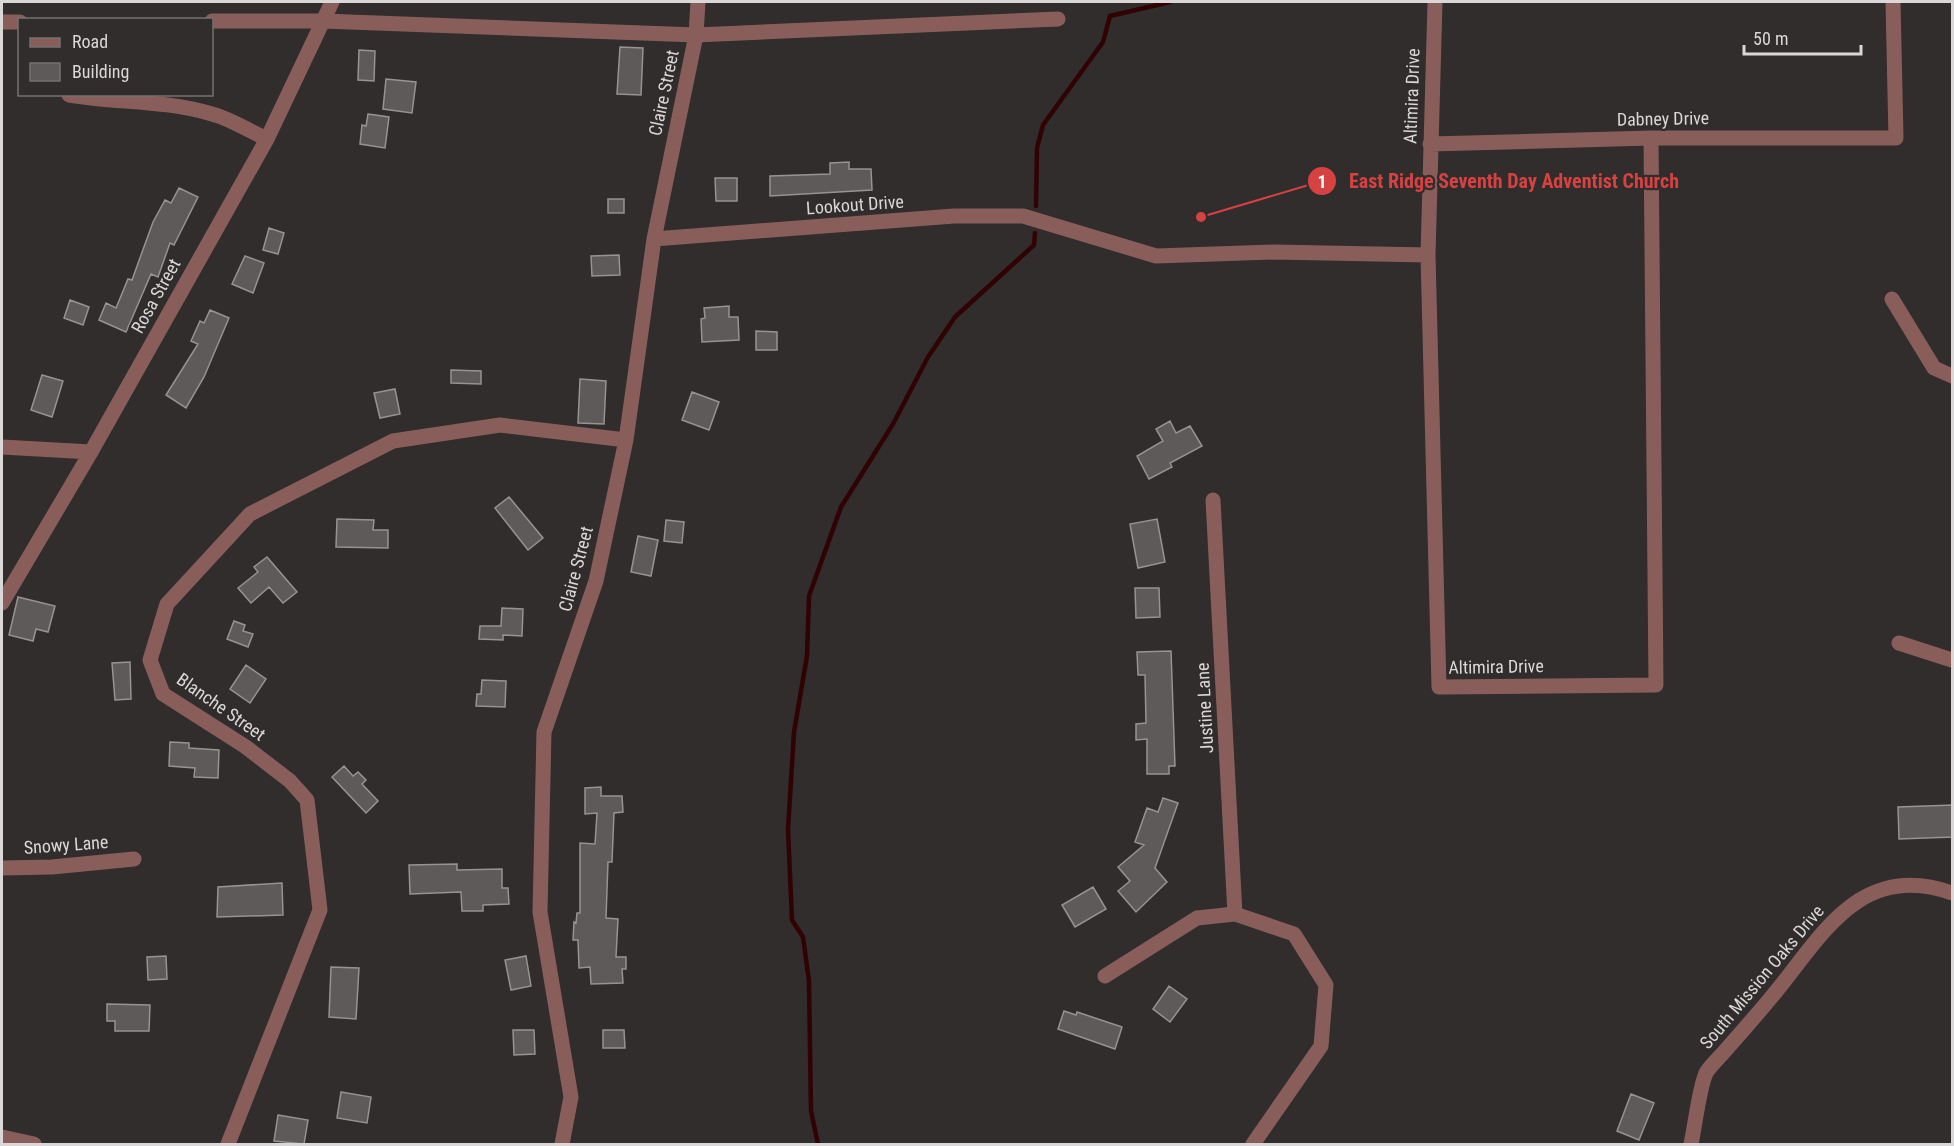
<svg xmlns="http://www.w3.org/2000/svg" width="1954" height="1146" font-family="'Roboto Condensed',sans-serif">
	<rect width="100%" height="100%" fill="#302d2c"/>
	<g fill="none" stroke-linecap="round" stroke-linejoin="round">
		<path stroke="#310204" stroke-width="4.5" d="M 1036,206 L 1037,148 L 1043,125 L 1103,42 L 1110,16 L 1170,2
			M 818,1144 L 811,1111 L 809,981 L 803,937 L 792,920 L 788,829 L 794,732 L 807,656 L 809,596 L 841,507 L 893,424 L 928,357 L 955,317 L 1034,245 L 1035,233"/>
	</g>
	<path fill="#5e5a59" stroke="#979392" stroke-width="1.5" d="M 620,47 L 643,48 L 641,95 L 617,94 Z
		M 359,50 L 375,51 L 374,81 L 358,80 Z
		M 386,79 L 416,82 L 412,113 L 383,109 Z
		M 368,114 L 389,117 L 385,148 L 360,144 L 362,125 L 366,126 Z
		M 849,162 L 849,169 L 871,169 L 872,190 L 770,196 L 770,176 L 830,174 L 830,163 Z
		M 715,178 L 737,178 L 737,201 L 716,201 Z
		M 179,188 L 198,197 L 174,245 L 170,243 L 158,277 L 151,274 L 126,332 L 99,320 L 106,303 L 116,308 L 128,279 L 132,280 L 153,222 L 165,200 L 171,203 Z
		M 608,199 L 624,199 L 624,213 L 608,213 Z
		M 269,228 L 284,233 L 278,254 L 263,250 Z
		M 619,255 L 620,275 L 592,276 L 591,256 Z
		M 245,256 L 264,263 L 253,293 L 232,284 Z
		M 70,300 L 89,307 L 83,325 L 64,318 Z
		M 729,306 L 729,317 L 738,317 L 739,340 L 702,342 L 701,319 L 705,318 L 704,308 Z
		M 210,310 L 229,318 L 204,377 L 186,408 L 166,395 L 198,344 L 191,341 L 200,321 L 204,323 Z
		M 756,331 L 777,332 L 777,350 L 756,350 Z
		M 451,370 L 481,371 L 481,384 L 451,383 Z
		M 42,375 L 63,381 L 52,417 L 31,410 Z
		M 580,379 L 606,381 L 604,424 L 578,423 Z
		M 395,389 L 400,414 L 380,418 L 374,393 Z
		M 692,392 L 719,402 L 709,430 L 682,420 Z
		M 1170,421 L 1176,433 L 1190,426 L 1202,446 L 1170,463 L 1172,467 L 1149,479 L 1137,456 L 1163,441 L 1156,429 Z
		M 509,497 L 543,538 L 528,550 L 495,508 Z
		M 337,519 L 374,520 L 373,530 L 388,530 L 388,548 L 336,547 Z
		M 1157,519 L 1165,562 L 1138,568 L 1130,524 Z
		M 666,520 L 684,522 L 682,543 L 664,541 Z
		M 638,536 L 658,540 L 651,576 L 631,572 Z
		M 267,557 L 297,592 L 283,603 L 269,587 L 251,603 L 238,588 L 258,572 L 254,567 Z
		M 1135,588 L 1159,588 L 1160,617 L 1136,618 Z
		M 18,597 L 55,606 L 48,632 L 36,629 L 33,641 L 9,635 Z
		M 502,608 L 523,609 L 522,636 L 503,635 L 503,640 L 479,639 L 480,626 L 501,626 Z
		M 234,621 L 245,625 L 243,631 L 253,634 L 248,647 L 227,639 Z
		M 1171,651 L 1175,766 L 1169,766 L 1169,774 L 1147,774 L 1147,739 L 1136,740 L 1136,724 L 1146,723 L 1145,675 L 1138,675 L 1137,652 Z
		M 130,662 L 131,699 L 115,700 L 112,663 Z
		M 246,665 L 266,679 L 250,703 L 230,689 Z
		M 482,680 L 506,681 L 505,707 L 476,706 L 477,694 L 481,694 Z
		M 170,742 L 189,743 L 189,748 L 219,750 L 218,778 L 194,777 L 195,768 L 169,766 Z
		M 344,766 L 353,776 L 358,772 L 366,780 L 362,784 L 378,801 L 366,813 L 332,777 Z
		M 601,787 L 601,796 L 622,796 L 623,812 L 614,813 L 612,862 L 608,862 L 606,918 L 618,919 L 616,957 L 626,957 L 626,969 L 622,969 L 623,983 L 591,984 L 590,967 L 579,968 L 578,940 L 573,940 L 574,922 L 576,923 L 577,913 L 580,913 L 580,843 L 595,844 L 597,813 L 585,814 L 585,788 Z
		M 1163,798 L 1178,803 L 1155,868 L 1167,882 L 1136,912 L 1118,891 L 1130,881 L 1118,867 L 1144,845 L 1135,842 L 1147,808 L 1158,812 Z
		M 1953,805 L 1953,837 L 1899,839 L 1898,807 Z
		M 457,864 L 457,870 L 502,869 L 502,888 L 508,888 L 509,904 L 483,905 L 483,911 L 462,911 L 461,892 L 410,894 L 409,865 Z
		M 282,883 L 283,915 L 217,917 L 218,887 Z
		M 1093,887 L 1106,909 L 1075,927 L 1062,905 Z
		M 166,956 L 167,979 L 148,980 L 147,957 Z
		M 526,956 L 531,986 L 511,990 L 505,960 Z
		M 331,967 L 359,968 L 356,1019 L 329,1017 Z
		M 1169,986 L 1187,999 L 1170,1022 L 1153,1009 Z
		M 107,1004 L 150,1005 L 149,1031 L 115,1031 L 115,1021 L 107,1021 Z
		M 1064,1011 L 1076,1015 L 1077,1012 L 1122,1027 L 1115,1049 L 1058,1029 Z
		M 513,1030 L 534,1030 L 535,1054 L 514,1055 Z
		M 603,1030 L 624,1030 L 625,1048 L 603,1048 Z
		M 341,1092 L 371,1097 L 367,1123 L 337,1118 Z
		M 1631,1094 L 1654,1103 L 1639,1140 L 1617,1131 Z
		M 278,1115 L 308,1120 L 304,1144 L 274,1141 Z"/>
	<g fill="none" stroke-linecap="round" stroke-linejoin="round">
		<path stroke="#895e5a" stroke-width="15" d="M 1435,2 L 1428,255 L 1439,687 L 1656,685 L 1651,138
			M 212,21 L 323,21 L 696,35 L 1058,19
			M 2,22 L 20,22
			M 69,95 C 116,103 166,100 212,114 C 231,119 249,131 267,139
			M 1430,144 L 1651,138 L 1896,138 L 1893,2
			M 654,239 L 954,216 L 1023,216 L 1156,256 L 1274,252 L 1428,255
			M 1892,299 L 1934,368 L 1952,376
			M 2,447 L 91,452
			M 1213,500 L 1235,914
			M 2,603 L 91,452 L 267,139 L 332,2
			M 1899,643 L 1952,660
			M 2,868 L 52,867 L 134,859
			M 1105,976 L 1197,918 L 1235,914 L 1294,934 L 1326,985 L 1321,1046 L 1253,1144
			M 2,1137 L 34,1144
			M 228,1144 L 320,910 L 307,800 L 290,781 L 246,747 L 163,694 L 150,660 L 167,604 L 250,514 L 393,441 L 500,425 L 626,440
			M 562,1144 L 571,1097 L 540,912 L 544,732 L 596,581 L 626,440 L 654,239 L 696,35 L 698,2
			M 1691,1144 C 1695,1126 1699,1089 1706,1073 C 1710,1066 1719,1058 1724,1052 C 1739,1035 1754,1018 1769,1000 C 1819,942 1857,859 1952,893"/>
	</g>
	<g text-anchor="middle" stroke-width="4.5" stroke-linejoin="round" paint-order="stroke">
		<g font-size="18" fill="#d9d7d7" stroke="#302d2c">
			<text transform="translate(664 93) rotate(-78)" y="6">Claire Street</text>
			<text transform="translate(1412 96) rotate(-88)" y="6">Altimira Drive</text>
			<text transform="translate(1663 119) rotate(-1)" y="6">Dabney Drive</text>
			<text transform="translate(855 205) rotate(-4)" y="6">Lookout Drive</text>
			<text transform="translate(156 296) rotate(-61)" y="6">Rosa Street</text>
			<text transform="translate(576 569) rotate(-75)" y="6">Claire Street</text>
			<text transform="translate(1496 667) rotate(-1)" y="6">Altimira Drive</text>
			<text transform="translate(221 707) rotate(35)" y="6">Blanche Street</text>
			<text transform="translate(1205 708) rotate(-93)" y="6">Justine Lane</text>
			<text transform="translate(66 845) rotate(-4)" y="6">Snowy Lane</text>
			<text transform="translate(1762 977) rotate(-50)" y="6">South Mission Oaks Drive</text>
		</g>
	</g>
	<path fill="none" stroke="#d64242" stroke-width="2" d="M1201 217L1322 181"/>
	<g fill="#d64242" stroke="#302d2c" stroke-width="2">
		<circle cx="1201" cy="217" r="6"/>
		<circle cx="1322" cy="181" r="15"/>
	</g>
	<g font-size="18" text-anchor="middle" font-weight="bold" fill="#fff">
		<text x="1322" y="188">1</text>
	</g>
	<g font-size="20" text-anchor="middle" font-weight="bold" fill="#d64242" stroke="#302d2c" stroke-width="4.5" stroke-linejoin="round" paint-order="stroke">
		<text x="1514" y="188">East Ridge Seventh Day Adventist Church</text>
	</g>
	<rect width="1954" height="1146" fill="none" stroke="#d9d7d7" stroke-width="6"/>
	<rect x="18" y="18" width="195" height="78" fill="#302d2c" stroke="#747170" stroke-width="1.5"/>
	<rect x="30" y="38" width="30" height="9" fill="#895e5a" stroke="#747170" stroke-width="1.5"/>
	<text x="72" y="48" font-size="18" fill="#d9d7d7">Road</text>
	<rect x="30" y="63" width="30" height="18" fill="#5e5a59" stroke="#747170" stroke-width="1.5"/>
	<text x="72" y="78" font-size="18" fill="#d9d7d7">Building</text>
	<path d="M1744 45v9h117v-9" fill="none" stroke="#d9d7d7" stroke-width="3"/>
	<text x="1753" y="45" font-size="18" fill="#d9d7d7" stroke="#302d2c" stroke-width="4.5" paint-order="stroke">50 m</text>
</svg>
